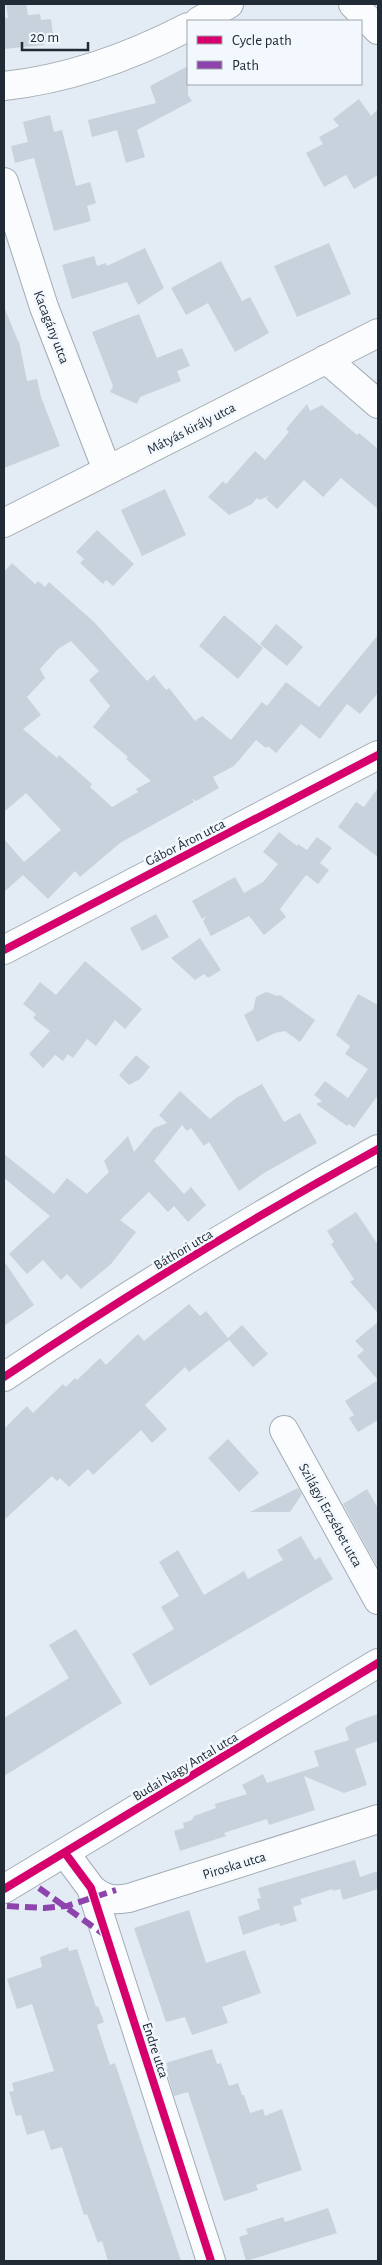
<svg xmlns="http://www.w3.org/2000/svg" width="382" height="2265" font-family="'Alegreya Sans',sans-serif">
	<rect width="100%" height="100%" fill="#e3ecf4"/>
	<path fill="#c7d2dc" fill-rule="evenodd" d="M 6,4 L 26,4 L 28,15 L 40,14 L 41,20 L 51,19 L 54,41 L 43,42 L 44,45 L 4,49 L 4,18 L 8,18 Z
		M 188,66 L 188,95 L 192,101 L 137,130 L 145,157 L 126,163 L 117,130 L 92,137 L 88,120 L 156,103 L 150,86 Z
		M 359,99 L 371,116 L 378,109 L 378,175 L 354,189 L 346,175 L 324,187 L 306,153 L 323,144 L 319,137 L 339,126 L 333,119 Z
		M 50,115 L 54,132 L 62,130 L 76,186 L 90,182 L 96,203 L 87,206 L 91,221 L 54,231 L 34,158 L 15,163 L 11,146 L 28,142 L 23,122 Z
		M 329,243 L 351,294 L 297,317 L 274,266 Z
		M 145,248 L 164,288 L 138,305 L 127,282 L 72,299 L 62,265 L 94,256 L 97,266 L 106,263 L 107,266 Z
		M 221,261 L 242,301 L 250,297 L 269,333 L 235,352 L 208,303 L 186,315 L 171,288 Z
		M 4,309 L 5,309 L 18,341 L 19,341 L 27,381 L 37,379 L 41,397 L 60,446 L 4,468 Z
		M 139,314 L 157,358 L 182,348 L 190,366 L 177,371 L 181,381 L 140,397 L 137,404 L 110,392 L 113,386 L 92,332 Z
		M 307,404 L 310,411 L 322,405 L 357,435 L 359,433 L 378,449 L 378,509 L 341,478 L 323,497 L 304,480 L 277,509 L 266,499 L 269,496 L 259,500 L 257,498 L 252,504 L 229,515 L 208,497 L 223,481 L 226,484 L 255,451 L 265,460 L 289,432 L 286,429 Z
		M 165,489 L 186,535 L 142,556 L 121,510 Z
		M 97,530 L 134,564 L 113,586 L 106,580 L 103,584 L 80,563 L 84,559 L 76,552 Z
		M 12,563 L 35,584 L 38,581 L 45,587 L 49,582 L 94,622 L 147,681 L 154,675 L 166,690 L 169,688 L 195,721 L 202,716 L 231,740 L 262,702 L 267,706 L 286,682 L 319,707 L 378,635 L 378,693 L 360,714 L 347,704 L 320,739 L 301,724 L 276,753 L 268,746 L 266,748 L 256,740 L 234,766 L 213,777 L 219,788 L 196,801 L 192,798 L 194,802 L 120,843 L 80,877 L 75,871 L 48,899 L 23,875 L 4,892 L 4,839 L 24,862 L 61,830 L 26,793 L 4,812 L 4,572 ZM 71,641 L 99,671 L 89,680 L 110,706 L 93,727 L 128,757 L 126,759 L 151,781 L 136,789 L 138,792 L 112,807 L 90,787 L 92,784 L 59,755 L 57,758 L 23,729 L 41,715 L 27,697 L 45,678 L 40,669 L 58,649 Z
		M 224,615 L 263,648 L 238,679 L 199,646 Z
		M 276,624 L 303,647 L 287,666 L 260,644 Z
		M 378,788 L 378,857 L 338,827 L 356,802 L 364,807 Z
		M 279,832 L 297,846 L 298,844 L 307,850 L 317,837 L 332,848 L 320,863 L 329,870 L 318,884 L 306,875 L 280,909 L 286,917 L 264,935 L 249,916 L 211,936 L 203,921 L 207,916 L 202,919 L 192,901 L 235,877 L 244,893 L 263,882 L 278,864 L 263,852 Z
		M 156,914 L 169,937 L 142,951 L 130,928 Z
		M 200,938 L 221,970 L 208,978 L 204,974 L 195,980 L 171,958 Z
		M 85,961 L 142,1009 L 125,1029 L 115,1020 L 96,1046 L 87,1039 L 73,1058 L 68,1054 L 63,1061 L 55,1055 L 43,1068 L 29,1054 L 50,1031 L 33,1018 L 36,1014 L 23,1004 L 40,982 L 56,995 Z
		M 266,992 L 278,996 L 280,995 L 315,1020 L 300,1042 L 285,1031 L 275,1033 L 257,1042 L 244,1015 L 253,1010 L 256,997 Z
		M 358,994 L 378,1005 L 378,1095 L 354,1128 L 349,1124 L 347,1126 L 316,1104 L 322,1101 L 314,1095 L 325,1081 L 348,1098 L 368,1069 L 345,1054 L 350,1046 L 336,1035 Z
		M 136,1055 L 150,1067 L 140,1079 L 129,1085 L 119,1075 Z
		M 262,1084 L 284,1122 L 300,1113 L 317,1143 L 264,1173 L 239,1191 L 209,1142 L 204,1146 L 191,1128 L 187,1131 L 182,1125 L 154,1161 L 184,1194 L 191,1187 L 206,1205 L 188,1222 L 174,1206 L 168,1212 L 149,1192 L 120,1220 L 136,1232 L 111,1264 L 81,1289 L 67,1274 L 61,1280 L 43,1260 L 27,1274 L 9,1254 L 50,1216 L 4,1178 L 4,1154 L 54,1194 L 67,1178 L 87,1194 L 109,1172 L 104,1161 L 128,1136 L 134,1152 L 154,1128 L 167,1123 L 159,1115 L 180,1091 L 210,1119 L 236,1098 Z
		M 356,1212 L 378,1245 L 378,1313 L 350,1282 L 354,1279 L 331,1244 L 334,1242 L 327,1231 Z
		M 4,1261 L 34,1305 L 4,1326 Z
		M 189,1304 L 200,1316 L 206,1311 L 228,1338 L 242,1325 L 268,1354 L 253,1367 L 229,1340 L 189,1372 L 185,1367 L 145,1405 L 167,1429 L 152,1443 L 141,1430 L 93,1475 L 88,1469 L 69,1487 L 60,1478 L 57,1481 L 52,1476 L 4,1520 L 4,1429 L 27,1406 L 33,1413 L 63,1384 L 66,1387 L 75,1378 L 77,1380 L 100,1358 L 106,1365 L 138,1334 L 144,1341 Z
		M 378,1322 L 378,1420 L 358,1432 L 349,1418 L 354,1415 L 345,1401 L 378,1380 L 357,1356 L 364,1350 L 355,1341 Z
		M 228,1439 L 259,1473 L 239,1492 L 208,1458 Z
		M 298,1488 L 302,1494 L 290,1512 L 250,1512 Z
		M 367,1489 L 378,1508 L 378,1568 L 343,1504 Z
		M 301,1536 L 315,1560 L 320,1557 L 333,1579 L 150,1686 L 132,1654 L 174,1629 L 161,1607 L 179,1596 L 159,1562 L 178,1550 L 204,1595 L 244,1571 L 248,1579 L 283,1560 L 277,1550 Z
		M 76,1629 L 122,1703 L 4,1776 L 4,1718 L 69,1678 L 49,1645 Z
		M 378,1714 L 378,1741 L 355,1749 L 367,1785 L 344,1793 L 304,1776 L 315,1810 L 269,1825 L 267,1819 L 224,1833 L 226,1836 L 180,1851 L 174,1831 L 184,1828 L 183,1823 L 192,1820 L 194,1816 L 216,1808 L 215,1804 L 247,1794 L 242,1785 L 263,1774 L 267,1783 L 319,1766 L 314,1751 L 349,1740 L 345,1728 L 355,1722 Z
		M 355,1860 L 360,1877 L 378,1871 L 378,1889 L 343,1900 L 340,1889 L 333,1891 L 333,1889 L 300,1899 L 302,1904 L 293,1907 L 297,1921 L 280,1926 L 279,1923 L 243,1935 L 238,1917 L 260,1909 L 257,1899 L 261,1898 L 258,1888 Z
		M 189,1910 L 206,1963 L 245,1950 L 261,1993 L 222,2007 L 228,2023 L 192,2035 L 185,2017 L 166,2022 L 134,1928 Z
		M 68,1947 L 69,1951 L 77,1949 L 96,2007 L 98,2006 L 104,2022 L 97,2025 L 110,2065 L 115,2063 L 181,2261 L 108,2261 L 102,2241 L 98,2243 L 87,2214 L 84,2215 L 62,2147 L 51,2150 L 44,2130 L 27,2135 L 21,2115 L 16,2116 L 9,2092 L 14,2091 L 12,2083 L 54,2071 L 32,2004 L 17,2009 L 7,1979 L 42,1967 L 40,1957 Z
		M 212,2049 L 217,2064 L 221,2063 L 229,2086 L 238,2083 L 242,2095 L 244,2095 L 250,2113 L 263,2109 L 265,2116 L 282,2109 L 302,2170 L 256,2185 L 258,2190 L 224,2201 L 188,2092 L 174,2096 L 166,2069 L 168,2068 L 166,2063 Z
		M 328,2208 L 337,2233 L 246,2261 L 239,2237 L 248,2234 L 246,2229 L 283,2217 L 285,2222 Z"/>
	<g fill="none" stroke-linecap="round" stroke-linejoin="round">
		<defs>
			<path id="minor" d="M 353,4 L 378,30
				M 199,21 L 229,4
				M 4,86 C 69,79 130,57 188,27
				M 4,182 L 44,307 L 107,470
				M 326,359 L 378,404
				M 4,523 L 378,333
				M 4,950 L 378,755
				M 4,1377 C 125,1296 250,1219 378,1149
				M 284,1430 L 378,1600
				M 65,1853 L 91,1888 L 211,2261
				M 91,1888 C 103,1899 113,1901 129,1898 L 378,1819
				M 4,1889 L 378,1663"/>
		</defs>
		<use href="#minor" stroke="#a3acb4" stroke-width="30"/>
		<use href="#minor" stroke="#fbfcfd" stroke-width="28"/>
		<path stroke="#8e44ad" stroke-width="6" stroke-dasharray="12 6" stroke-linecap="butt" d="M 39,1888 L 106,1936
			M 7,1906 L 44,1908 L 67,1906 L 116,1890"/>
		<defs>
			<path id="cycleway" d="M 4,950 L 378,755
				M 4,1377 C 125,1296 250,1219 378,1149
				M 65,1853 L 91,1888 L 211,2261
				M 4,1889 L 378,1663"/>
		</defs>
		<use href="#cycleway" stroke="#f2f8fd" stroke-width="11"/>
		<use href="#cycleway" stroke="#d6006c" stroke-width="8"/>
	</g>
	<g text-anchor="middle" stroke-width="5" stroke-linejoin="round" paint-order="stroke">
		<g font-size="14" fill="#202b35" stroke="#f2f8fd">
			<text transform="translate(52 327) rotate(69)" y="5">Kacagány utca</text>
			<text transform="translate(191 428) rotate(-27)" y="5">Mátyás király utca</text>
			<text transform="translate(185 842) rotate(-27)" y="5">Gábor Áron utca</text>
			<text transform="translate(183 1249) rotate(-31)" y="5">Báthori utca</text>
			<text transform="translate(331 1515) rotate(61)" y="5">Szilágyi Erzsébet utca</text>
			<text transform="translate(185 1766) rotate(-31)" y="5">Budai Nagy Antal utca</text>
			<text transform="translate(234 1865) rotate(-17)" y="5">Piroska utca</text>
			<text transform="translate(156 2050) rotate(72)" y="5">Endre utca</text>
		</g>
	</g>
	<rect width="382" height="2265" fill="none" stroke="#202b35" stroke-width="10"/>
	<rect x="187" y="20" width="175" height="65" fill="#f2f8fd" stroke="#9ea6ad"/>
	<rect x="197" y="36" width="25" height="8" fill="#d6006c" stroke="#9ea6ad"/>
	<text x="232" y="45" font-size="15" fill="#202b35">Cycle path</text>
	<rect x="197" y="61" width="25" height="8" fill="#8e44ad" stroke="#9ea6ad"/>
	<text x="232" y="70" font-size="15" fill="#202b35">Path</text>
	<path d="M22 42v8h66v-8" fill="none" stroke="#202b35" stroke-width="2.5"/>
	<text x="30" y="42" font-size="15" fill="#202b35" stroke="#f2f8fd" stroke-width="4" paint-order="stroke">20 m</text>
</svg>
